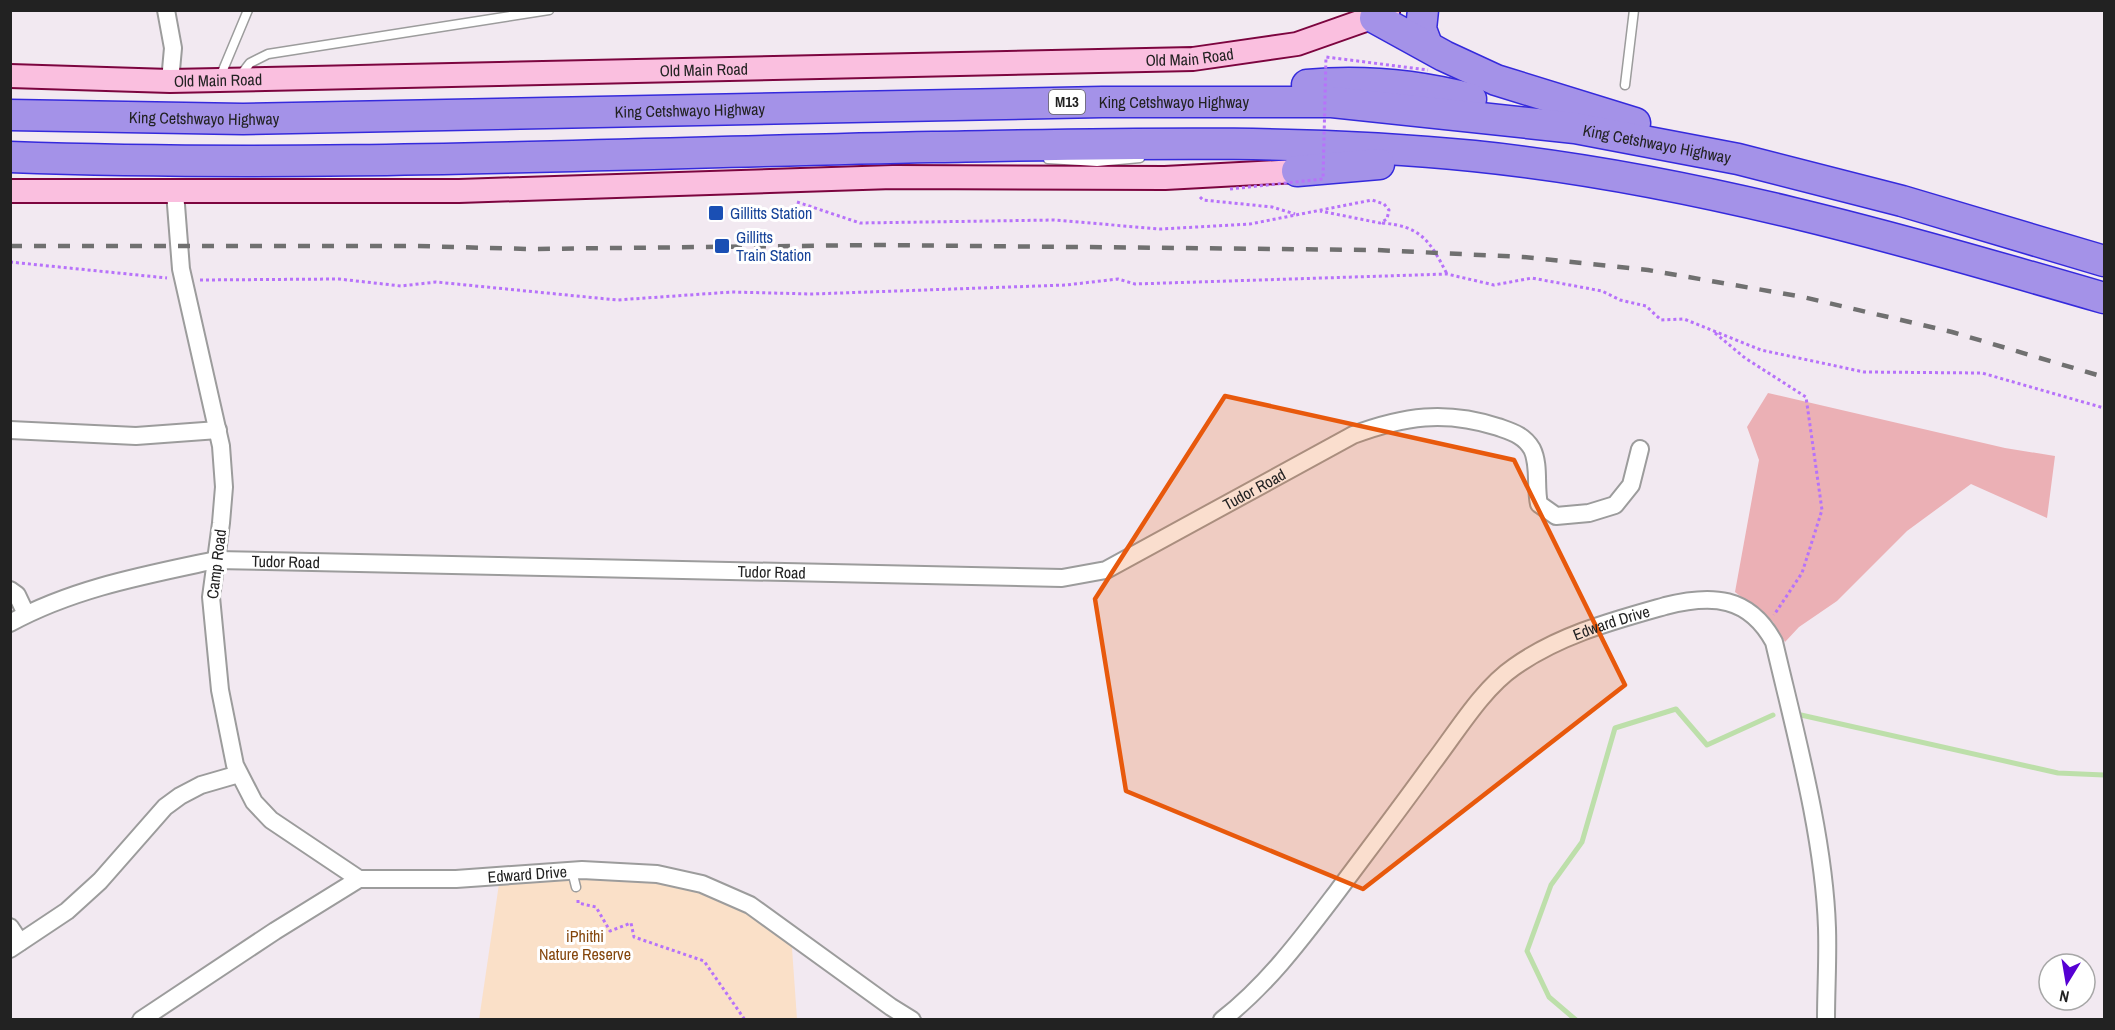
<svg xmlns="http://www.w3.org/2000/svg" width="2115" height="1030" font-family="'Archivo Narrow',sans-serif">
	<rect width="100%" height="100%" fill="#f2e9f1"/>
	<path fill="#ebb0b5" d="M 1768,393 L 2005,448 L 2055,456 L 2047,518 L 1971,484 L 1907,531 L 1837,601 L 1799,627 L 1785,642 L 1773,622 L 1735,592 L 1759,460 L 1747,427 Z"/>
	<path fill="#fae0c8" d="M 657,874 L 715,897 L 791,934 L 797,1019 L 479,1020 L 500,877 Z"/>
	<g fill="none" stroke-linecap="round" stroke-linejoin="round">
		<path stroke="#bddfaa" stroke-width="5" d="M 1801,715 L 2058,773 L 2104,775
			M 1576,1020 L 1549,997 L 1527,951 L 1551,885 L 1582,842 L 1615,728 L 1676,709 L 1707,745 L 1773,715"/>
		<defs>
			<path id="lane" d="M 220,77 L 248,10
				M 239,77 L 250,63 L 268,54 L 549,10
				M 1625,85 L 1634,10
				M 1048,159 L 1097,162 L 1140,158
				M 572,871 L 576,887"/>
			<g id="street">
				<path d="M 166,10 L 173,48 L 170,81"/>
				<path d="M 175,192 L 181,269 L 221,446 L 224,487 L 221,523 L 211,597 L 220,690 L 235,765 L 254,802 L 271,820 L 359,879"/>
				<path d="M 10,430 L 136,436 L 218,430"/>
				<path d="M 10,590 L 17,595 L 26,614"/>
				<path id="s1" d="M 10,623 C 74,588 146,575 216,560 L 1062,578 L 1106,570 L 1353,435 C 1404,416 1445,410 1498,427 C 1512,432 1524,435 1532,449 C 1540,465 1535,487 1539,504 L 1556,516 L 1589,513 L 1615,505 L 1631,485 L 1640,449"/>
				<path d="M 10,927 L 20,942"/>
				<path d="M 10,949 L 67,911 L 100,881 L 165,807 L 180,796 L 201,785 L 239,774"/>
				<path id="s2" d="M 141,1020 L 275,931 L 359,879 L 456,879 L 582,870 L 657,874 L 702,884 L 750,905 L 891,1007 L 912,1020"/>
				<path id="s3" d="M 1222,1020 C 1268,984 1302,938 1337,892 C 1369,849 1401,807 1432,764 C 1456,733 1482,689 1514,667 C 1559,635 1612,621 1665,606 C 1712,594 1749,596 1774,642 C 1795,732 1824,836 1827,928 C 1828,959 1826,989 1826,1020"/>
			</g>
			<g id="secondary">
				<path id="s4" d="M 10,76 L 170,81 L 1193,59 L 1297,44 L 1388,12"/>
				<path d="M 10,191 L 459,191 L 893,177 L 1165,178 L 1297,171"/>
			</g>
			<g id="highway">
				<path d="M 1423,10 L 1421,29 L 1427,45"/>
				<path d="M 1375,18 L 1444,56 L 1496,80 L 1635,123"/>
				<path d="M 1307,85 C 1362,80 1417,85 1471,99"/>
				<path id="s5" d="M 10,115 L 243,119 L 1102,102 L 1332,102 L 1575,128 L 1738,159 L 1902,201 L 2104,261"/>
				<path d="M 10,157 C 318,168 626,153 933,147 C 1113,144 1295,138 1474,156 C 1690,178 1897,238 2104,298"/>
				<path d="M 1297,171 L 1379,164"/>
			</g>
		</defs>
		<use href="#lane" stroke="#9c9c9c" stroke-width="11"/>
		<use href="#street" stroke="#9c9c9c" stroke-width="20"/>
		<use href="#secondary" stroke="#7c053f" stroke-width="26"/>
		<use href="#highway" stroke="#352adc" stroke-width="33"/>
		<path stroke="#b772fa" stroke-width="3" stroke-dasharray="3 3" stroke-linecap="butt" d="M 1200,197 L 1203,200 L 1272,207 L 1295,214
			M 797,202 L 860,223 L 1054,220 L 1160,229 L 1250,224 L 1372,200 L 1384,204 L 1389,210 L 1387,219 L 1380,223 L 1320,211
			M 1382,223 C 1421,226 1430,241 1447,274
			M 10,262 L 167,278
			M 200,280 L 339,279 L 401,286 L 436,282 L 617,300 L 732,292 L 812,294 L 1066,285 L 1118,279 L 1135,284 L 1447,274 L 1494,285 L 1532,278 L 1602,291 L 1620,300 L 1646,306 L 1661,320 L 1684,319 L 1761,350 L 1864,372 L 1982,373 L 2104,408
			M 1715,333 L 1745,358 L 1806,397 L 1822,510 L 1802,573 L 1774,615
			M 578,900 L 578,903 L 596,907 L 610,931 L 631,923 L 634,937 L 704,961 L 745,1020"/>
		<use href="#lane" stroke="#fff" stroke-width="8"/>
		<use href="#street" stroke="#fff" stroke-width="16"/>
		<use href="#secondary" stroke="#fabfdf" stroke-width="22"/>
		<use href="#highway" stroke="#a492e8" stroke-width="30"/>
		<path stroke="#707070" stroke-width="4.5" stroke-dasharray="12 12" stroke-linecap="butt" d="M 10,246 L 416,246 L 530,249 L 879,245 L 1376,250 L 1523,257 L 1648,270 L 1803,297 L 1952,332 L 2104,377"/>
		<path stroke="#b772fa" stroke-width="3" stroke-dasharray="3 3" stroke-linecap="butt" d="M 1230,189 L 1323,179 L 1326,57 L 1428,70"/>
	</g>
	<path fill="#e8590c" fill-opacity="0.2" stroke="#e8590c" stroke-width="4.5" stroke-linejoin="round" d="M 1225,396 L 1514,460 L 1625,685 L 1363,889 L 1126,791 L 1095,599 Z"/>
	<g fill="#1a4fb4" stroke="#fff" stroke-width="2">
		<rect x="708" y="205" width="16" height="16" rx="3"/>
		<rect x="714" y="238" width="16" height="16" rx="3"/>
	</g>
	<g text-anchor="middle" stroke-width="6" stroke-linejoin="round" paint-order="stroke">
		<rect fill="#fff" stroke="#646464" stroke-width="1.5" x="1049" y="90" width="36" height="24" rx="4.5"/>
		<g font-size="15" font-weight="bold" fill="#222">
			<text x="1067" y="107">M13</text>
		</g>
		<g font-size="16" fill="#222" stroke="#fff">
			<text dy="6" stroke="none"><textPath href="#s4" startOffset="1180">Old Main Road</textPath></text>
			<text dy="6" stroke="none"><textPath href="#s4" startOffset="694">Old Main Road</textPath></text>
			<text dy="6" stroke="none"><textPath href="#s4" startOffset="208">Old Main Road</textPath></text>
			<text dy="6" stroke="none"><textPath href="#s5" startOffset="1164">King Cetshwayo Highway</textPath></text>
			<text dy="6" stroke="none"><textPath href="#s5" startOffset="680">King Cetshwayo Highway</textPath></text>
			<text dy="6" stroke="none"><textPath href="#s5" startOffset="194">King Cetshwayo Highway</textPath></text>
			<text dy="6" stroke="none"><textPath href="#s5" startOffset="1650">King Cetshwayo Highway</textPath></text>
			<text dy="6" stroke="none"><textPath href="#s1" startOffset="1276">Tudor Road</textPath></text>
			<text dy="6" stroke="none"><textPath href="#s1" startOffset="286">Tudor Road</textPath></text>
			<text transform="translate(216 564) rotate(-83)" y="6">Camp Road</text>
			<text dy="6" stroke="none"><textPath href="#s1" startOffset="772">Tudor Road</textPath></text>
			<text dy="6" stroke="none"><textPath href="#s3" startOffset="567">Edward Drive</textPath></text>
			<text dy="6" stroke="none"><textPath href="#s2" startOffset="428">Edward Drive</textPath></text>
		</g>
		<g font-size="16" fill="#164399" stroke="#fff" text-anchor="start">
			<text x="730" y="219">Gillitts Station</text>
			<text x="736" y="243">Gillitts<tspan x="736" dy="18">Train Station</tspan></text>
		</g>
		<g font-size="16" fill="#84460c" stroke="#fff">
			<text x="585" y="942">iPhithi<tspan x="585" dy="18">Nature Reserve</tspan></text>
		</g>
	</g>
	<rect width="2115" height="1030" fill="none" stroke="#222222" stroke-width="24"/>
	<g transform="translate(2067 982) rotate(191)"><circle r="28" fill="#ffffff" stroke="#a7a7a7" stroke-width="1.5"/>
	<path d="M0-4.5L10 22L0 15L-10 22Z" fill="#5600d3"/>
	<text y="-9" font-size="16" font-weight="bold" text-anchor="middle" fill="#222222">N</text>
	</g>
</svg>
